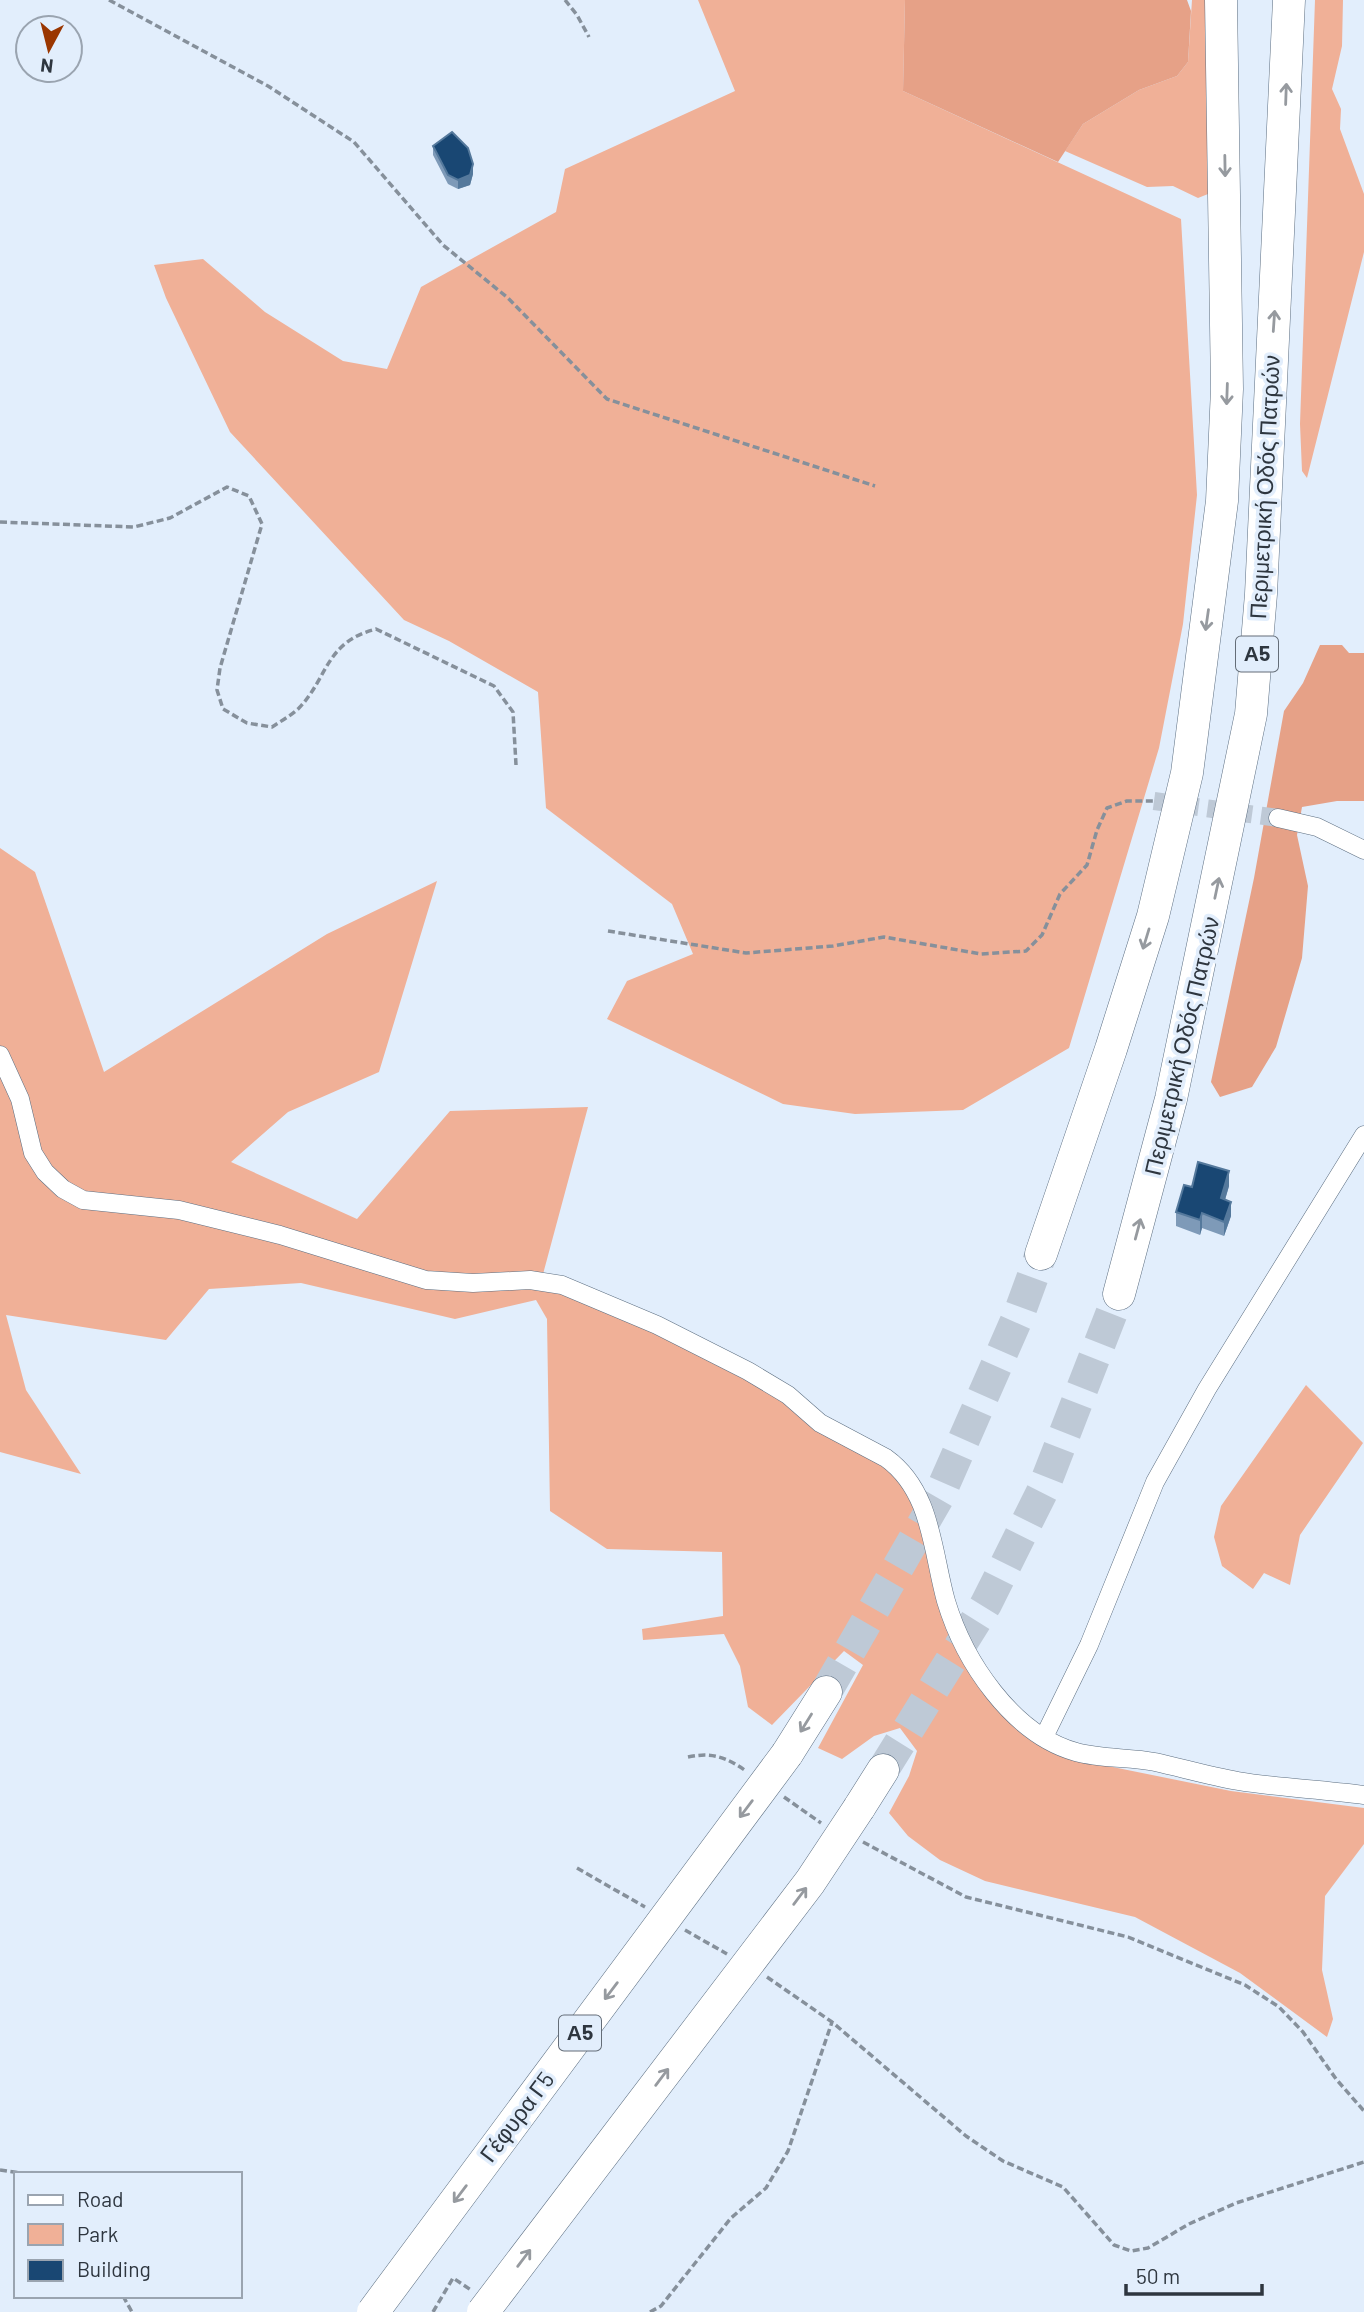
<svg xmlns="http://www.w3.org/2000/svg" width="1364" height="2312" font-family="Barlow,sans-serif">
	<rect width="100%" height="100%" fill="#e2eefc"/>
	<path fill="#f0b097" d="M 698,0 L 905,0 L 903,91 L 1181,219 L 1197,495 L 1183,624 L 1159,748 L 1069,1048 L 963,1110 L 855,1114 L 783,1104 L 607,1019 L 627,981 L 693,954 L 672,904 L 546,808 L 538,692 L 449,641 L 404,620 L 230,432 L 166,298 L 154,265 L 203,259 L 265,312 L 343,361 L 387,369 L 421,287 L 556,212 L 565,169 L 735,91 Z
		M 1192,0 L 1209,0 L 1208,194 L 1198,198 L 1173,186 L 1147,187 L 1065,151 L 1083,124 L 1139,90 L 1177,76 L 1188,62 Z
		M 1315,0 L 1343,0 L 1342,46 L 1332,89 L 1341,109 L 1340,129 L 1364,194 L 1364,252 L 1307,478 L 1302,471 L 1300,424 Z
		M 0,848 L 35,872 L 104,1072 L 327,934 L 437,881 L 379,1072 L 288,1112 L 231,1162 L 357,1219 L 450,1111 L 588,1107 L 539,1289 L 558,1292 L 662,1336 L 776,1394 L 890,1467 L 918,1513 L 978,1682 L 1083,1761 L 1231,1791 L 1364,1808 L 1364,1844 L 1325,1896 L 1322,1970 L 1333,2019 L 1327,2037 L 1240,1973 L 1135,1917 L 985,1881 L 940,1860 L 908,1836 L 889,1813 L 909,1776 L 917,1751 L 900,1728 L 874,1736 L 842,1759 L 818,1748 L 863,1665 L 844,1651 L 772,1725 L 748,1707 L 740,1666 L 724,1634 L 643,1640 L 642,1629 L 723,1616 L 722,1552 L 607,1549 L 550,1511 L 547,1319 L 536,1300 L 455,1319 L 301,1283 L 209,1289 L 166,1340 L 6,1315 L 26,1390 L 81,1474 L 0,1452 Z
		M 1306,1385 L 1363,1443 L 1300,1535 L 1290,1585 L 1264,1573 L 1253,1589 L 1222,1566 L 1214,1537 L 1221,1506 Z"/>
	<path fill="#e6a187" d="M 905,0 L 1187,0 L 1191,11 L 1188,62 L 1177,76 L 1139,90 L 1083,124 L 1058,162 L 903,91 Z
		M 1320,645 L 1342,645 L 1349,653 L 1364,653 L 1364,801 L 1337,801 L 1302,807 L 1297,835 L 1308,886 L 1302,958 L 1276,1047 L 1252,1087 L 1220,1097 L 1211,1082 L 1254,878 L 1284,711 L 1303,683 Z"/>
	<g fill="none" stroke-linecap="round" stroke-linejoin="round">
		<path stroke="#bec9d6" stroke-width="18" stroke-dasharray="18 9" stroke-linecap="butt" d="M 1154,801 L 1278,818"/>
		<path stroke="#bec9d6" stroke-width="32" stroke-dasharray="32 16" stroke-linecap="butt" d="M 826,1692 L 939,1496 L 1019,1314 L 1041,1254
			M 883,1770 L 986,1604 L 1042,1492 L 1119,1294"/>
		<defs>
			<path id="minor" d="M 1278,818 L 1317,827 L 1364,850
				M 0,1055 L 20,1099 L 33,1153 L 45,1172 L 63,1189 L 83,1200 L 179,1210 L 280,1235 L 426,1280 L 473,1283 L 530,1280 L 562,1285 L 657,1325 L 748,1371 L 788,1395 L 820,1423 L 886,1458 C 932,1491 932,1551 946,1601 C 964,1661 1012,1734 1076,1752 C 1101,1759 1129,1757 1155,1762 C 1182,1768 1210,1776 1238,1781 C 1279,1788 1322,1789 1364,1795
				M 1044,1737 L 1089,1645 L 1155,1482 L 1207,1389 L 1364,1135"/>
			<path id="motorway" d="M 1041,1254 L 1111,1049 L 1153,916 L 1187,773 L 1222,501 L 1227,389 L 1221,0
				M 1119,1294 L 1171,1099 L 1251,714 L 1261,594 L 1289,0
				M 787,1754 L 826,1692
				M 859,1808 L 883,1770"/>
		</defs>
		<use href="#minor" stroke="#5c6e81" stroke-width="19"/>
		<use href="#motorway" stroke="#5c6e81" stroke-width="33"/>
		<path stroke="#86909b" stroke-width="3.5" stroke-dasharray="7 3.5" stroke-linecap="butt" d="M 109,0 L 268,86 L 354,142 L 443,245 L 508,298 L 607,399 L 875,486
			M 565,0 L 577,15 L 589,37
			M 0,522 L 134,527 L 170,518 L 227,487 L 249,496 L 262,524 L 220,668 L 217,690 L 223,709 L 247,723 L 272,727 C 281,721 292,715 299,708 C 328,678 325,642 376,629 L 494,686 L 513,712 L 516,765
			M 608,931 L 746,953 L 833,946 L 884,937 L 981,954 L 1026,951 L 1042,935 L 1060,894 L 1087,865 L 1097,830 L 1107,808 L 1127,801 L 1154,801
			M 688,1757 C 712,1752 726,1757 746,1771
			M 784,1797 L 821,1823
			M 863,1842 L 966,1897 L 1128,1937 L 1245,1985 L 1279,2007 L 1303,2032 L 1336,2079 L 1364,2111
			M 577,1868 L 645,1907
			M 685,1930 L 727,1954
			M 767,1977 L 832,2022 L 966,2136 L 1003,2161 L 1063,2187 L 1114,2245 L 1131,2251 L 1148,2248 L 1189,2224 L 1236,2203 L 1364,2162
			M 0,2170 L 27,2174
			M 123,2296 L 132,2312
			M 433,2312 L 453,2278 L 471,2290
			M 650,2312 L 661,2306 L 731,2218 L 766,2188 L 788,2151 L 832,2022"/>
		<use href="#minor" stroke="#fff" stroke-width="18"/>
		<use href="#motorway" stroke="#fff" stroke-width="32"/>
		<defs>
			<path id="motorway-bridge" d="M 373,2312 L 787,1754
				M 483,2312 L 810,1882 L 859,1808"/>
		</defs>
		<use href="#motorway-bridge" stroke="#5c6e81" stroke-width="33" stroke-linecap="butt"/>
		<use href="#motorway-bridge" stroke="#fff" stroke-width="32"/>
	</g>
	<path fill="#7e9ab8" d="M 433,146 L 473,174 L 470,185 L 458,189 L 448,184 L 433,155 Z
		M 1229,1186 L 1225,1200 L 1231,1216 L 1224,1236 L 1202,1228 L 1200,1235 L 1176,1226 L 1176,1212 L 1192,1187 Z"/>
	<path fill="#55799c" d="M 473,164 L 473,174 L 470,185 L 458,189 L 458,180 Z
		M 1229,1171 L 1229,1186 L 1221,1213 L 1221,1198 Z
		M 1231,1202 L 1231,1216 L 1224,1236 L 1224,1222 Z
		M 1202,1213 L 1202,1228 L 1200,1235 L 1200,1220 Z"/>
	<path fill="#194773" stroke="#55799c" stroke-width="2" d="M 452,132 L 468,148 L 473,164 L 470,175 L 458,180 L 448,175 L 433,146 Z
		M 1198,1162 L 1229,1171 L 1221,1198 L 1231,1202 L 1224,1222 L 1202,1213 L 1200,1220 L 1176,1212 L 1184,1185 L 1192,1187 Z"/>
	<defs><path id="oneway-shaft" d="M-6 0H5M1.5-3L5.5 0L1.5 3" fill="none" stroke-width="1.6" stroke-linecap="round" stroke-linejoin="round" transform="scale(1.75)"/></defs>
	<g stroke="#969a9f">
		<use href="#oneway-shaft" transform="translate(1286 94) rotate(-88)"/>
		<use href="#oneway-shaft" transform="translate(1225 166) rotate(89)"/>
		<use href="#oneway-shaft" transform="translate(1274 321) rotate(-86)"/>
		<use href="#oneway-shaft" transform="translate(1227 394) rotate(92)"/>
		<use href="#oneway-shaft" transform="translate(1207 620) rotate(98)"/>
		<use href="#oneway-shaft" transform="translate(1217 888) rotate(-78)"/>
		<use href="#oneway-shaft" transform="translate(1146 939) rotate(107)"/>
		<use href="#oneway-shaft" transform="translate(1138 1229) rotate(-75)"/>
		<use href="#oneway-shaft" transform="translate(806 1723) rotate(122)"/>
		<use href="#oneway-shaft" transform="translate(746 1809) rotate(127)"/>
		<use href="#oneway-shaft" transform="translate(800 1896) rotate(-53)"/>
		<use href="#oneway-shaft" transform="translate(611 1991) rotate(127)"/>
		<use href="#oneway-shaft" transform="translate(662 2077) rotate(-53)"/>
		<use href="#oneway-shaft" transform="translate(460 2194) rotate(127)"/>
		<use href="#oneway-shaft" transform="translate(524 2258) rotate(-53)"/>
	</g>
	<g text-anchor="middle" stroke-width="7" stroke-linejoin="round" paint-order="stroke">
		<g fill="#e2eefc" stroke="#646d78" stroke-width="2">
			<rect x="1236" y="636.5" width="42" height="35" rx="5"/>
			<rect x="559" y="2015.5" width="42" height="35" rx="5"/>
		</g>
		<g font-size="21" font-weight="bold" fill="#2e363f">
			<text x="1257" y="661">Α5</text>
			<text x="580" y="2040">Α5</text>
		</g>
		<g font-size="23" fill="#2e363f" stroke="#e2eefc">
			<text transform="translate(1265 487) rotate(-87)" y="8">Περιμετρική Οδός Πατρών</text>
			<text transform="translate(1182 1046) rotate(-77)" y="8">Περιμετρική Οδός Πατρών</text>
			<text transform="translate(517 2117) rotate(-53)" y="8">Γέφυρα Γ5</text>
		</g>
	</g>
	<rect x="14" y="2172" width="228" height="126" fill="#e2eefc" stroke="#9aa4b0" stroke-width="2"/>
	<rect x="28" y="2195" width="35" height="10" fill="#ffffff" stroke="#9aa4b0" stroke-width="2"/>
	<text x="77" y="2207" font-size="21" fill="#2e363f">Road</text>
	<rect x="28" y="2224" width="35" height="21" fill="#f0b097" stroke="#9aa4b0" stroke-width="2"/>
	<text x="77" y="2242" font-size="21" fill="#2e363f">Park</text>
	<rect x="28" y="2260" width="35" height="21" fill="#194773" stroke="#9aa4b0" stroke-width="2"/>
	<text x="77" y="2277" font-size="21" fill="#2e363f">Building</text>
	<g transform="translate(49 49) rotate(187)"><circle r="33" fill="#e2eefc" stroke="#9aa4b0" stroke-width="2"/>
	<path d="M0-5L12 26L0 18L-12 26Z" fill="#9a3600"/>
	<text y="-10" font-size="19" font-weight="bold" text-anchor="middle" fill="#2e363f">N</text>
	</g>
	<path d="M1126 2284v10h136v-10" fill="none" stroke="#2e363f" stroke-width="3.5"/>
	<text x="1136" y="2284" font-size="21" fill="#2e363f" stroke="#e2eefc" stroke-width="5" paint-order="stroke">50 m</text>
</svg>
